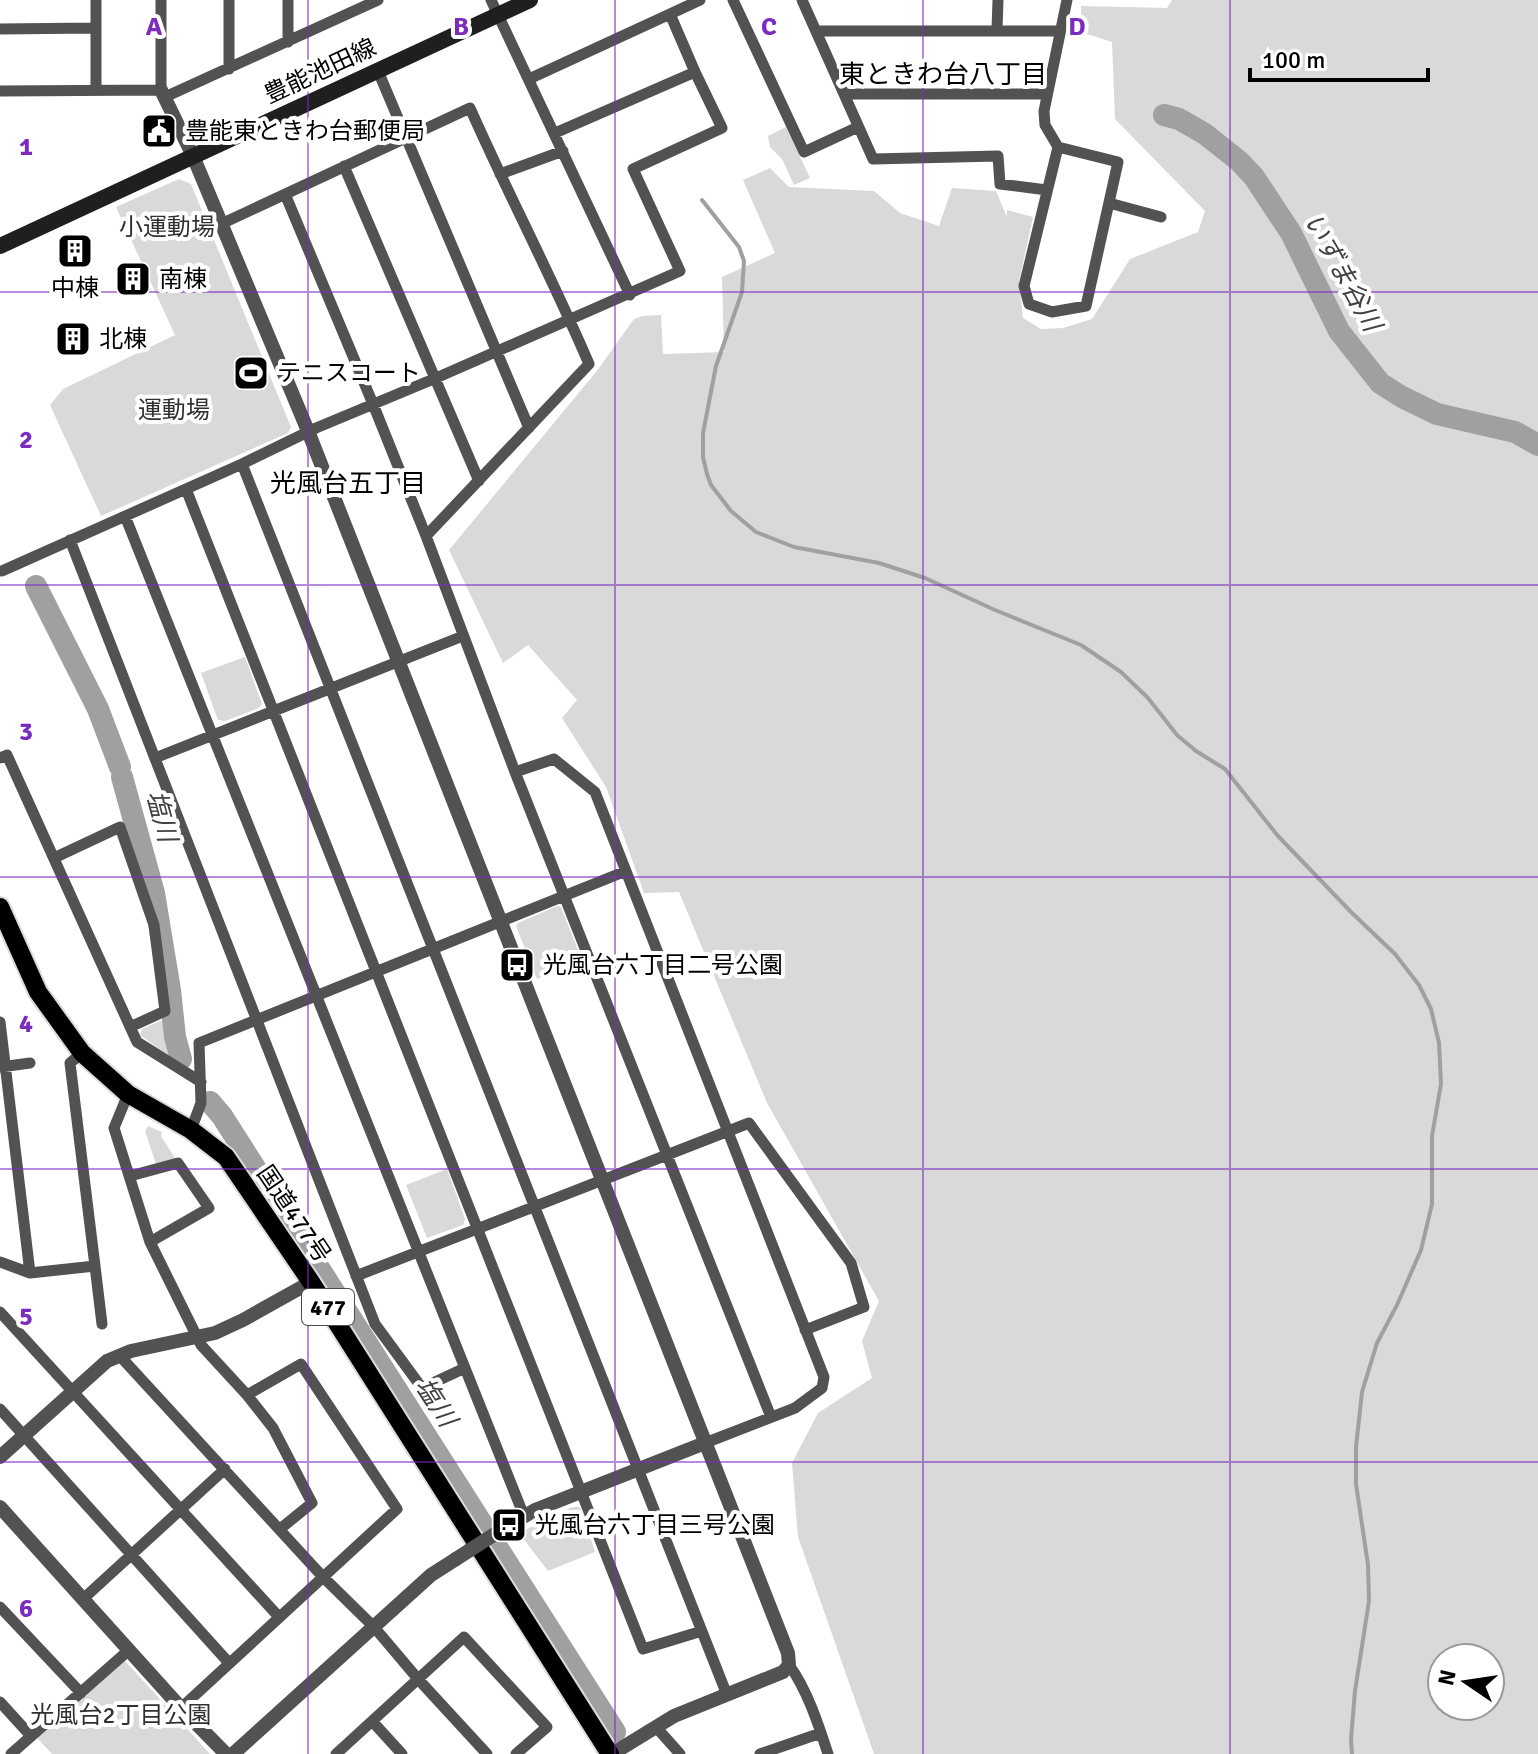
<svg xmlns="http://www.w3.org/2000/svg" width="1538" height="1754" font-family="Signika,'Noto Sans JP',sans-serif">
	<rect width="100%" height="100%" fill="#fff"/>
	<path fill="#d9d9d9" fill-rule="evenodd" d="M 1172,0 L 1538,0 L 1538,1754 L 874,1754 L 798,1537 L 792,1463 L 818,1413 L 872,1378 L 862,1341 L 879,1301 L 767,1103 L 679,892 L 644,893 L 606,787 L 562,718 L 577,700 L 528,645 L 503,663 L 449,550 L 596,372 L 634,319 L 643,316 L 661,315 L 663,354 L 724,352 L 722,277 L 775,253 L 743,180 L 770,168 L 789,187 L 874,191 L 900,213 L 939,226 L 952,188 L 996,191 L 1007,217 L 1007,210 L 1033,217 L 1019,281 L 1023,318 L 1041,329 L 1063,328 L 1092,319 L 1130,259 L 1198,232 L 1205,211 L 1115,119 L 1112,42 L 1081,32 L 1081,6 L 1167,8 ZM 1442,1658 L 1490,1658 L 1490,1706 L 1442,1706 Z
		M 786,127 L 810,178 L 794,185 L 782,159 L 770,147 L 768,136 Z
		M 179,179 L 191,184 L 291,427 L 288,433 L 101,516 L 50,405 L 63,389 L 175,335 L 116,207 Z
		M 245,657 L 262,704 L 259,708 L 225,721 L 218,720 L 201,673 Z
		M 557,906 L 561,907 L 582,960 L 537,979 L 516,926 L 518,923 Z
		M 172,1016 L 178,1057 L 176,1061 L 140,1035 L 142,1029 Z
		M 148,1126 L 162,1132 L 161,1136 L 175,1158 L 156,1164 L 145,1131 Z
		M 447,1169 L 465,1219 L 463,1225 L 427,1238 L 406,1185 Z
		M 572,1507 L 579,1507 L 582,1511 L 595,1552 L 548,1571 L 519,1533 Z
		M 125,1661 L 210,1754 L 52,1754 L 37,1738 Z"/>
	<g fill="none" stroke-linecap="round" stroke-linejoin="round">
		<path stroke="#a0a0a0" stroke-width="4" d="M 702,200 L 739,247 L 744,261 L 742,292 L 716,366 L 703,433 L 703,457 L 707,474 L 711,485 L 731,511 L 756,532 L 794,547 L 879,563 L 925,578 L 995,610 L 1081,645 L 1121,672 L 1148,698 L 1177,735 L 1196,751 L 1225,769 L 1278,836 L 1352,913 L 1395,954 L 1419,985 L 1431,1009 L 1439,1043 L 1441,1084 L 1432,1136 L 1432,1204 L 1421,1250 L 1397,1305 L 1377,1343 L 1362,1392 L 1356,1447 L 1356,1484 L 1368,1565 L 1369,1601 L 1355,1691 L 1351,1739 L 1352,1754"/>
		<path stroke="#a0a0a0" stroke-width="22" d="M 1164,115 L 1179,119 L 1205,134 L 1239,161 L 1254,177 L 1291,233 L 1339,331 L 1380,383 L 1402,397 L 1437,414 L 1515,432 L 1538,445
			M 36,586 L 98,709 L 120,767
			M 122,777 L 154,893 L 170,990 L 175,1037 L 181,1059
			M 210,1102 L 222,1116 L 615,1732"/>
		<defs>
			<path id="trunk" d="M 0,907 L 38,992 L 82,1053 L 128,1094 L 191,1130 L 226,1157 L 311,1282 L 610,1754"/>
		</defs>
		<use href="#trunk" stroke="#dbdbdb" stroke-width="22"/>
		<path stroke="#525252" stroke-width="11" d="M 96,0 L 96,90
			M 229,0 L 229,69
			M 288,0 L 288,42
			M 491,0 L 630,295
			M 733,0 L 804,152 L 858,127
			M 802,0 L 873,159 L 998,156 L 1000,184 L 1047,190
			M 0,29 L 96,28
			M 997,30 L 998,0
			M 817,31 L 1060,31
			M 378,71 L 529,428
			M 529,79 L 670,14
			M 0,91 L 161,90 L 161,0
			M 845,94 L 1047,94
			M 165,97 L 378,0
			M 555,133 L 695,72
			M 1058,147 L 1024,286 L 1029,304 L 1052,312 L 1086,306 L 1118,162 L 1058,147 L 1045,125 L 1044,111 L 1067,0
			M 344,166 L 479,481
			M 500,174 L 563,151
			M 285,194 L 373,404 L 426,536 L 515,772 L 771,1417
			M 1109,203 L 1161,217
			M 221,224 L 470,108 C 508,194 552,277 589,364 L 426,536
			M 242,464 L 727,1695
			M 186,489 L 643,1649 L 702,1631
			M 125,516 L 524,1516
			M 70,540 L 375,1324 L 422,1388 L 465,1368
			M 2,571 L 242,464 L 316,428 L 436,378 L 680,271 L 633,169 L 722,128 L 695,72 L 670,14 L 700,0
			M 0,758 L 7,755 L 137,1042 L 201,1082
			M 155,758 L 463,636
			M 515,772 L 554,759 L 595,792 L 824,1377 L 822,1388 L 795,1408 L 705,1443
			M 54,858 L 120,827 L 154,925 L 165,1011 L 130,1027
			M 0,1022 L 30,1273
			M 1,1067 L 30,1063
			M 128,1094 L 114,1128 L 150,1242 L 201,1345 L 247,1395 L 273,1428 L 312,1503 L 280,1529
			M 191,1130 L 201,1103 L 199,1043 L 626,871
			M 130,1176 L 178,1163 L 209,1208 L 150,1242
			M 0,1262 L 30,1273 L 95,1266 L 70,1063 L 82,1053
			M 95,1266 L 102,1324
			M 356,1276 L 749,1123 L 851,1263 L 864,1307 L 805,1330
			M 0,1312 L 279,1617
			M 119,1355 L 323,1577 L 374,1627 L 418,1679 L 487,1754
			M 0,1409 L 229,1663
			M 83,1599 L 225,1469
			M 0,1607 L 81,1693
			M 789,1665 C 807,1689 819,1726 828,1754
			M 0,1702 L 31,1736
			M 181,1708 L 397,1509 L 301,1364 L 247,1395
			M 372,1721 L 402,1754
			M 656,1727 L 680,1754
			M 11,1754 L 129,1650
			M 336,1754 L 464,1637 L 547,1727 L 516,1754
			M 760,1754 L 821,1733"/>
		<path stroke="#525252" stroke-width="14" d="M 161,90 L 193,156 L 308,431 L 788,1653 L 789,1665 L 783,1672 L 674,1716 L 612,1754
			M 0,1457 L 107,1361 L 131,1351 L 215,1333 L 243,1320 L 311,1282
			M 0,1507 L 181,1708 L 226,1754
			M 501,1530 L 535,1510 L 705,1443
			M 233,1754 L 431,1575 L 456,1559"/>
		<path stroke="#1f1f1f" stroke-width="16" d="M 0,246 L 530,0"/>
		<use href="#trunk" stroke="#000" stroke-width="18"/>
		<path stroke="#525252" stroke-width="14" d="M 456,1559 L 501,1530"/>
	</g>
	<path fill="none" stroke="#7b2cbf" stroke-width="2" stroke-opacity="0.55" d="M 308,0 L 308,1754M 615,0 L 615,1754M 923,0 L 923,1754M 1230,0 L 1230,1754M 0,292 L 1538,292M 0,585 L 1538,585M 0,877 L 1538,877M 0,1169 L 1538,1169M 0,1462 L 1538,1462"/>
	<defs>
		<symbol id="civic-square" viewBox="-11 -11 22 22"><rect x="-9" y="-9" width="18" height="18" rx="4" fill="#000" stroke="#fff"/><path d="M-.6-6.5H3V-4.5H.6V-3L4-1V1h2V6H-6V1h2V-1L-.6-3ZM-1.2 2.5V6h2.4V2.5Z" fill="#fff"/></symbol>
		<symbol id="building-square" viewBox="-11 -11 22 22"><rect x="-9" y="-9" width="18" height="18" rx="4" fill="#000" stroke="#fff"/><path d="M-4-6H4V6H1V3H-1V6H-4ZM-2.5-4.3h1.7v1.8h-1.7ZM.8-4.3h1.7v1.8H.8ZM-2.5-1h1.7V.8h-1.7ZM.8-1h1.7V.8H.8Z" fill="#fff"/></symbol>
		<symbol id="stadium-square" viewBox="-11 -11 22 22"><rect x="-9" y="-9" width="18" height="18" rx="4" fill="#000" stroke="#fff"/><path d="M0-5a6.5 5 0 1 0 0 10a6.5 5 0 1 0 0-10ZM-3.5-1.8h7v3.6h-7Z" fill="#fff"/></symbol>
		<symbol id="bus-square" viewBox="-11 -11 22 22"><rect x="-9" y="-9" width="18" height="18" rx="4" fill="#000" stroke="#fff"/><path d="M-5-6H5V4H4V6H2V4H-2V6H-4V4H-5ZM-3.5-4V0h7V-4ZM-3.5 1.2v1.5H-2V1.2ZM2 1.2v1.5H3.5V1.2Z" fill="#fff"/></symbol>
	</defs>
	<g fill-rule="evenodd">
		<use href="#civic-square" x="139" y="111" width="40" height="40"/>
		<use href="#building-square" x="55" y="231" width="40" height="40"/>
		<use href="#building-square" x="113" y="259" width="40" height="40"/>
		<use href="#building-square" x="53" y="319" width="40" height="40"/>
		<use href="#stadium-square" x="231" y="353" width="40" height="40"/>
		<use href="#bus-square" x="497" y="945" width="40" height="40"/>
		<use href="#bus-square" x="489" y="1505" width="40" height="40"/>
	</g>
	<g text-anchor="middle" stroke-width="8" stroke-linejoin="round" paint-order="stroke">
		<rect fill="#fff" stroke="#4c4c4c" stroke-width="2" x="302" y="1289" width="52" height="36" rx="6"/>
		<g font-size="22" font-weight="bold" fill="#000">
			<text x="328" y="1315">477</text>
		</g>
		<g font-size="24" fill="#000" stroke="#fff">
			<text transform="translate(320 71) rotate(-25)" y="8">豊能池田線</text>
			<text transform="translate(294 1214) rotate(56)" y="8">国道477号</text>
		</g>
		<g font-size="24" fill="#000" stroke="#fff" text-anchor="start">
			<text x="185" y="139">豊能東ときわ台郵便局</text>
			<text x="159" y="287">南棟</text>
			<text x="75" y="296" text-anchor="middle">中棟</text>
			<text x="99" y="347">北棟</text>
			<text x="277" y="381">テニスコート</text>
			<text x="543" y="973">光風台六丁目二号公園</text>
			<text x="535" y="1533">光風台六丁目三号公園</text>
		</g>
		<g font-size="24" fill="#303030" stroke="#fff">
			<text x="167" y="235">小運動場</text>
			<text x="174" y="418">運動場</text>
			<text x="121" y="1723">光風台2丁目公園</text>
		</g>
		<g font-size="26" fill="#000" stroke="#fff">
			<text x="943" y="83">東ときわ台八丁目</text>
			<text x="348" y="492">光風台五丁目</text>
		</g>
		<g font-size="26" font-style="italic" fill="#414141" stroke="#fff">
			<text transform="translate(1343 272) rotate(61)" y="9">いずま谷川</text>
			<text transform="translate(162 816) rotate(75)" y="9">塩川</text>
			<text transform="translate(436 1402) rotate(57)" y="9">塩川</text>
		</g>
	</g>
	<g font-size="26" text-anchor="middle" font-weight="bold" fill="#7b2cbf" stroke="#fff" stroke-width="8" stroke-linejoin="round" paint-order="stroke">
		<text x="154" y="35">A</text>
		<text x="461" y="35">B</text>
		<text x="769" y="35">C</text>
		<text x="1077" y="35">D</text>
		<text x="26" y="155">1</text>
		<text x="26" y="448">2</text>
		<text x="26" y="740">3</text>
		<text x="26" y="1032">4</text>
		<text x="26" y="1325">5</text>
		<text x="26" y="1617">6</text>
	</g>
	<g transform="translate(1466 1682) rotate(283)"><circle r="38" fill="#ffffff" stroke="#999999" stroke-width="2"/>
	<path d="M0-6L14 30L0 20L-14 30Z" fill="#000000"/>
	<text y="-12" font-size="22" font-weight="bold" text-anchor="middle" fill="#000000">N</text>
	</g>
	<path d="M1250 68v12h178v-12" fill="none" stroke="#000000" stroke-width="4"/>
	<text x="1262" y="68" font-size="24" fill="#000000" stroke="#ffffff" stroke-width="6" paint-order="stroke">100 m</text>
</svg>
